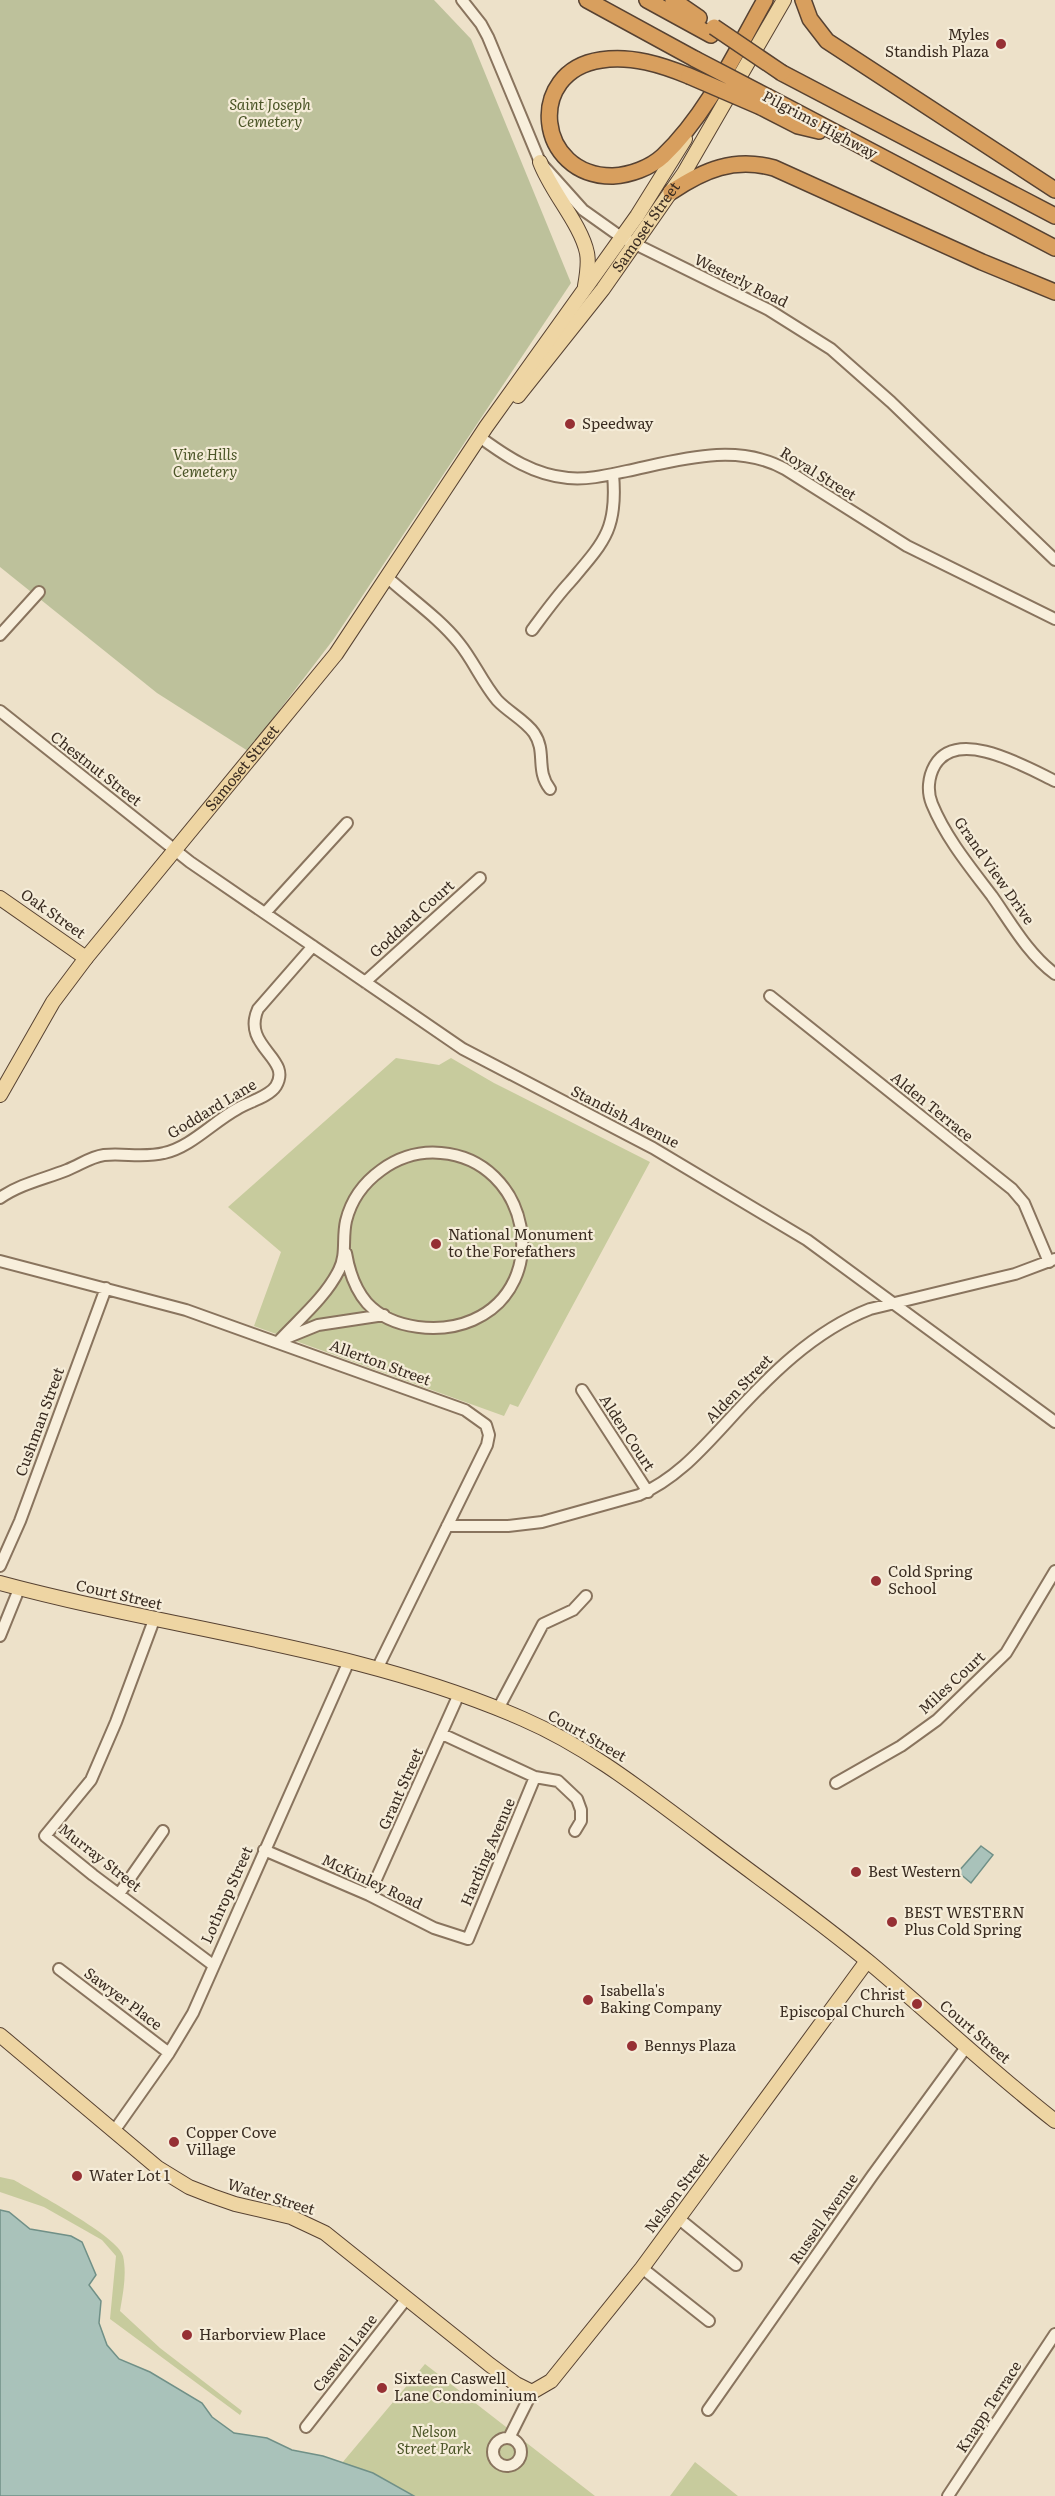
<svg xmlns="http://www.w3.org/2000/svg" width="1055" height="2496" font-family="Literata,serif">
	<rect width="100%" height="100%" fill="#ede1c9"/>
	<path fill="#c7cb9d" d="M 396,1058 L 439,1065 L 451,1058 L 494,1083 L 650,1162 L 518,1407 L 510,1404 L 504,1416 L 254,1326 L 281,1252 L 228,1207 Z
		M 0,2177 L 14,2180 C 34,2192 119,2237 123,2256 C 127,2274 123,2293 120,2311 L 160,2348 L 242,2411 L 240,2415 L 110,2319 L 116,2256 L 102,2240 L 44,2207 L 0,2192 Z
		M 425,2364 L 595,2496 L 414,2496 L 373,2473 L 342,2463 Z
		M 695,2462 L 738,2496 L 670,2496 Z"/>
	<path fill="#bdc19b" d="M 0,0 L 434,0 L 471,39 L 571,283 L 333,640 L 248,751 L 157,693 L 0,567 Z"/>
	<path fill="#a9c2ba" stroke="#709087" stroke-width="1.5" d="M 981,1846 L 993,1855 L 971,1883 L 958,1872 Z
		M 0,2210 L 9,2212 L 30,2229 L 71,2236 L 82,2242 L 96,2275 L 89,2285 L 101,2301 L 99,2323 L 107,2345 L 119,2359 L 150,2372 L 202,2403 L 212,2417 L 234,2433 L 267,2438 L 292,2450 L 323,2456 L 373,2473 L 414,2496 L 0,2496 Z"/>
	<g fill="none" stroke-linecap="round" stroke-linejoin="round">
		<defs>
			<path id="minor" d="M 462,0 L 481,24 L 488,37 L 540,162 L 583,210 L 621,237 L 769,310 L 831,349 L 891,402 L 1055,560
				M 481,438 C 507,457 534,475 568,478 C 588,480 608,475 627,471 C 679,460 736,442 785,469 L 907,546 L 1055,619
				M 388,578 C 411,599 439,618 459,643 C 473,660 482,682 497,700 C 508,712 525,720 534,733 C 547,752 535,770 550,789
				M 532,630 C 544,614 556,597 570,582 C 604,542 618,529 613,474
				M 0,635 L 39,592
				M 0,711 L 190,862 L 463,1049 L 653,1148 L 807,1240 L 1055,1422
				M 1055,781 C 1026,767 958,727 935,765 C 928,777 927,792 932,804 C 946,838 970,867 992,896 C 1011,923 1028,954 1055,974
				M 265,913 L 347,823
				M 365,982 L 480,878
				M 770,996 L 1012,1189 L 1024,1203 L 1049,1262
				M 0,1198 C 20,1184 44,1179 67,1170 C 80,1165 90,1157 104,1155 C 124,1153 144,1158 164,1153 C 191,1147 213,1122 237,1109 C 248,1102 269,1097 276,1086 C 293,1058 241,1047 258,1009 L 313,946
				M 0,1261 L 186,1310 L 465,1410 L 486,1425 L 489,1435 L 487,1445 L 377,1669
				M 286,1338 L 318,1325 L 384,1315
				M 278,1342 C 299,1319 325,1298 339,1270 C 347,1254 342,1239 346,1221 C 356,1180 398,1149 441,1153 C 529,1160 554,1284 473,1320 C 441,1334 392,1330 367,1303 C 355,1289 349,1271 346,1253
				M 582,1390 L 648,1492
				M 447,1526 L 508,1526 L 542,1522 L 639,1495 C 676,1479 701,1450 727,1422 C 768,1377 813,1331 870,1309 L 1015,1274 L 1055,1259
				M 0,1566 L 20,1521 L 106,1288
				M 154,1620 L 116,1722 L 91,1780 L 45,1836 L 93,1875 L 213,1965
				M 0,1636 L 19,1589
				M 498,1709 L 543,1624 L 573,1610 L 586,1596
				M 442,1734 L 535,1777 L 558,1781 L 577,1799 L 581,1810 L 581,1821 L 575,1831
				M 836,1783 L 901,1746 L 937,1720 L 1006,1653 L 1055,1571
				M 264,1850 L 369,1895 L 434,1928 L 468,1939 L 535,1777
				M 119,1894 L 163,1831
				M 369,1895 L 459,1694
				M 59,1969 L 169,2053
				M 114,2131 L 169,2053 L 193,2013 L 349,1661
				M 678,2218 L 736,2265
				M 642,2268 L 709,2321
				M 708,2410 L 872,2176 L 967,2046
				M 306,2427 L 407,2298
				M 509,2438 L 532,2392
				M493 2452a14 14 0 1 1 28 0a14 14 0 1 1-28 0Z
				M 948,2496 L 1055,2334"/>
			<g id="major">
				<path d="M 540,162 C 551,192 581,224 587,253 C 589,264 587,275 585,286"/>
				<path id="s1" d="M 518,396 L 603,289 L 684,173 L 784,0"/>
				<path d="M 0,898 L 86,958"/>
				<path id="s2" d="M 0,1095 L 53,1002 L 86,958 L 336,654 L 486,427 L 637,216 L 685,139"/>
				<path d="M 0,1583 C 172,1630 359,1647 523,1719 C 590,1748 647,1794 706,1838 C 760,1879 817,1919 870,1963 C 932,2015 991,2071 1055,2121"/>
				<path d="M 0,2035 L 158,2168 L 189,2187 L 212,2196 L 235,2204 L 291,2217 L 325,2233 L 490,2365 L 516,2384 L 532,2392 L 551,2381 L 642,2268 L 867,1961"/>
			</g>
			<path id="highway" d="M 587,0 L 695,59
				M 647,0 L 711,35
				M 673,0 L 699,18
				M 803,0 L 810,19 L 827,41 L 1055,190
				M 782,73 L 1055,216
				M 689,76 C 662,65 631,55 601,60 C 525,71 536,177 613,176 C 630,175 650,168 663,156 C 708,113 735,53 765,0
				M 768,97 L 1055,248
				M 761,107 L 798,126 L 819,131
				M 671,192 C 704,170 734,157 774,168 L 982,262 L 1055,292"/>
		</defs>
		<use href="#minor" stroke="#89745e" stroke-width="14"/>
		<use href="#major" stroke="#574232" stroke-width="16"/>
		<use href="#highway" stroke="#574232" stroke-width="18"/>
		<use href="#minor" stroke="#f8efdc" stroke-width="10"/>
		<use href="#major" stroke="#eed5a3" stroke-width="14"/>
		<use href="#highway" stroke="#d89f5e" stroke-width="15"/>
		<defs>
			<path id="highway-bridge" d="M 714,27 L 782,73
				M 695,59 L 768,97
				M 689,76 L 761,107"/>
		</defs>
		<use href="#highway-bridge" stroke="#574232" stroke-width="18" stroke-linecap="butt"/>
		<use href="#highway-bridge" stroke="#d89f5e" stroke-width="15"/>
	</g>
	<g fill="#963034" stroke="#f5ecd8" stroke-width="2">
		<circle cx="1001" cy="44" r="6"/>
		<circle cx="570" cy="424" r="6"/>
		<circle cx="436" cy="1244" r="6"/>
		<circle cx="876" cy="1581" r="6"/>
		<circle cx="856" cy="1872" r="6"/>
		<circle cx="892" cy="1922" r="6"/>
		<circle cx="588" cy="2000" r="6"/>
		<circle cx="917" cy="2004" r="6"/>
		<circle cx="632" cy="2046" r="6"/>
		<circle cx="174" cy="2142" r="6"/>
		<circle cx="77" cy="2176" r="6"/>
		<circle cx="187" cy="2335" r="6"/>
		<circle cx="382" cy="2388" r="6"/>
	</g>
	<g text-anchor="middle" stroke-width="4.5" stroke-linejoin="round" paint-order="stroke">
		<g font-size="15" fill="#3a2c21" stroke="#f5ecd8" text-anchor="start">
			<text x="989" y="40" text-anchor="end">Myles<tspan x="989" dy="17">Standish Plaza</tspan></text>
			<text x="582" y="429">Speedway</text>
			<text x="448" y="1240">National Monument<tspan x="448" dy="17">to the Forefathers</tspan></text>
			<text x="888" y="1577">Cold Spring<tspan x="888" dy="17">School</tspan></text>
			<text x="868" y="1877">Best Western</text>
			<text x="904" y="1918">BEST WESTERN<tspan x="904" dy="17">Plus Cold Spring</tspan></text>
			<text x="600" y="1996">Isabella's<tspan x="600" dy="17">Baking Company</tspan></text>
			<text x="905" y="2000" text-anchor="end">Christ<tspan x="905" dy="17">Episcopal Church</tspan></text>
			<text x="644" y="2051">Bennys Plaza</text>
			<text x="186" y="2138">Copper Cove<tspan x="186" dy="17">Village</tspan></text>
			<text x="89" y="2181">Water Lot 1</text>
			<text x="199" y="2340">Harborview Place</text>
			<text x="394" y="2384">Sixteen Caswell<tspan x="394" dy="17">Lane Condominium</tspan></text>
		</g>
		<g font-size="15" font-style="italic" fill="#4c5628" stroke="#f5ecd8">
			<text x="270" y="110">Saint Joseph<tspan x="270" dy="17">Cemetery</tspan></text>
			<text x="205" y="460">Vine Hills<tspan x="205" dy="17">Cemetery</tspan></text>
			<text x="434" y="2437">Nelson<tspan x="434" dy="17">Street Park</tspan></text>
		</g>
		<g font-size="15" fill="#3a2c21" stroke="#f5ecd8">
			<text transform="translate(820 125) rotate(28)" y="5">Pilgrims Highway</text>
			<text dy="5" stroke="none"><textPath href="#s1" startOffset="212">Samoset Street</textPath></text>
			<text transform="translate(741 281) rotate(26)" y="5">Westerly Road</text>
			<text transform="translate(818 474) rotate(32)" y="5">Royal Street</text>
			<text dy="5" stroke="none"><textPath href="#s2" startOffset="408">Samoset Street</textPath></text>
			<text transform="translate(96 769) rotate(38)" y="5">Chestnut Street</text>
			<text transform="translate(994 871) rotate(55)" y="5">Grand View Drive</text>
			<text transform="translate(53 914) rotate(35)" y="5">Oak Street</text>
			<text transform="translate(412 919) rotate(-42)" y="5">Goddard Court</text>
			<text transform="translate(932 1107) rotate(39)" y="5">Alden Terrace</text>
			<text transform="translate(212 1109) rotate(-31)" y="5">Goddard Lane</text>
			<text transform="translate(625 1117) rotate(27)" y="5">Standish Avenue</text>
			<text transform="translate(380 1363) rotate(20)" y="5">Allerton Street</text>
			<text transform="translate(739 1389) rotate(-46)" y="5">Alden Street</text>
			<text transform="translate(40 1422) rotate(-70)" y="5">Cushman Street</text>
			<text transform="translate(627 1433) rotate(57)" y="5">Alden Court</text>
			<text transform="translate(119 1595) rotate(13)" y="5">Court Street</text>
			<text transform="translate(952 1683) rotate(-43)" y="5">Miles Court</text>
			<text transform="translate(587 1736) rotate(30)" y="5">Court Street</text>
			<text transform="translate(401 1789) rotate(-66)" y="5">Grant Street</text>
			<text transform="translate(488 1852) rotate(-67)" y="5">Harding Avenue</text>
			<text transform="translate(100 1858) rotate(38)" y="5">Murray Street</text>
			<text transform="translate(372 1882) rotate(25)" y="5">McKinley Road</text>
			<text transform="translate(227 1895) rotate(-66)" y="5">Lothrop Street</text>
			<text transform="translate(123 1999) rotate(37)" y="5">Sawyer Place</text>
			<text transform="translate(975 2032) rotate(41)" y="5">Court Street</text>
			<text transform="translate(677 2193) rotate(-53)" y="5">Nelson Street</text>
			<text transform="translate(271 2197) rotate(17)" y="5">Water Street</text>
			<text transform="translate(824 2219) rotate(-55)" y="5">Russell Avenue</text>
			<text transform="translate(345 2353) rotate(-52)" y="5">Caswell Lane</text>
			<text transform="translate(989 2407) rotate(-57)" y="5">Knapp Terrace</text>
		</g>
	</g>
</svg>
